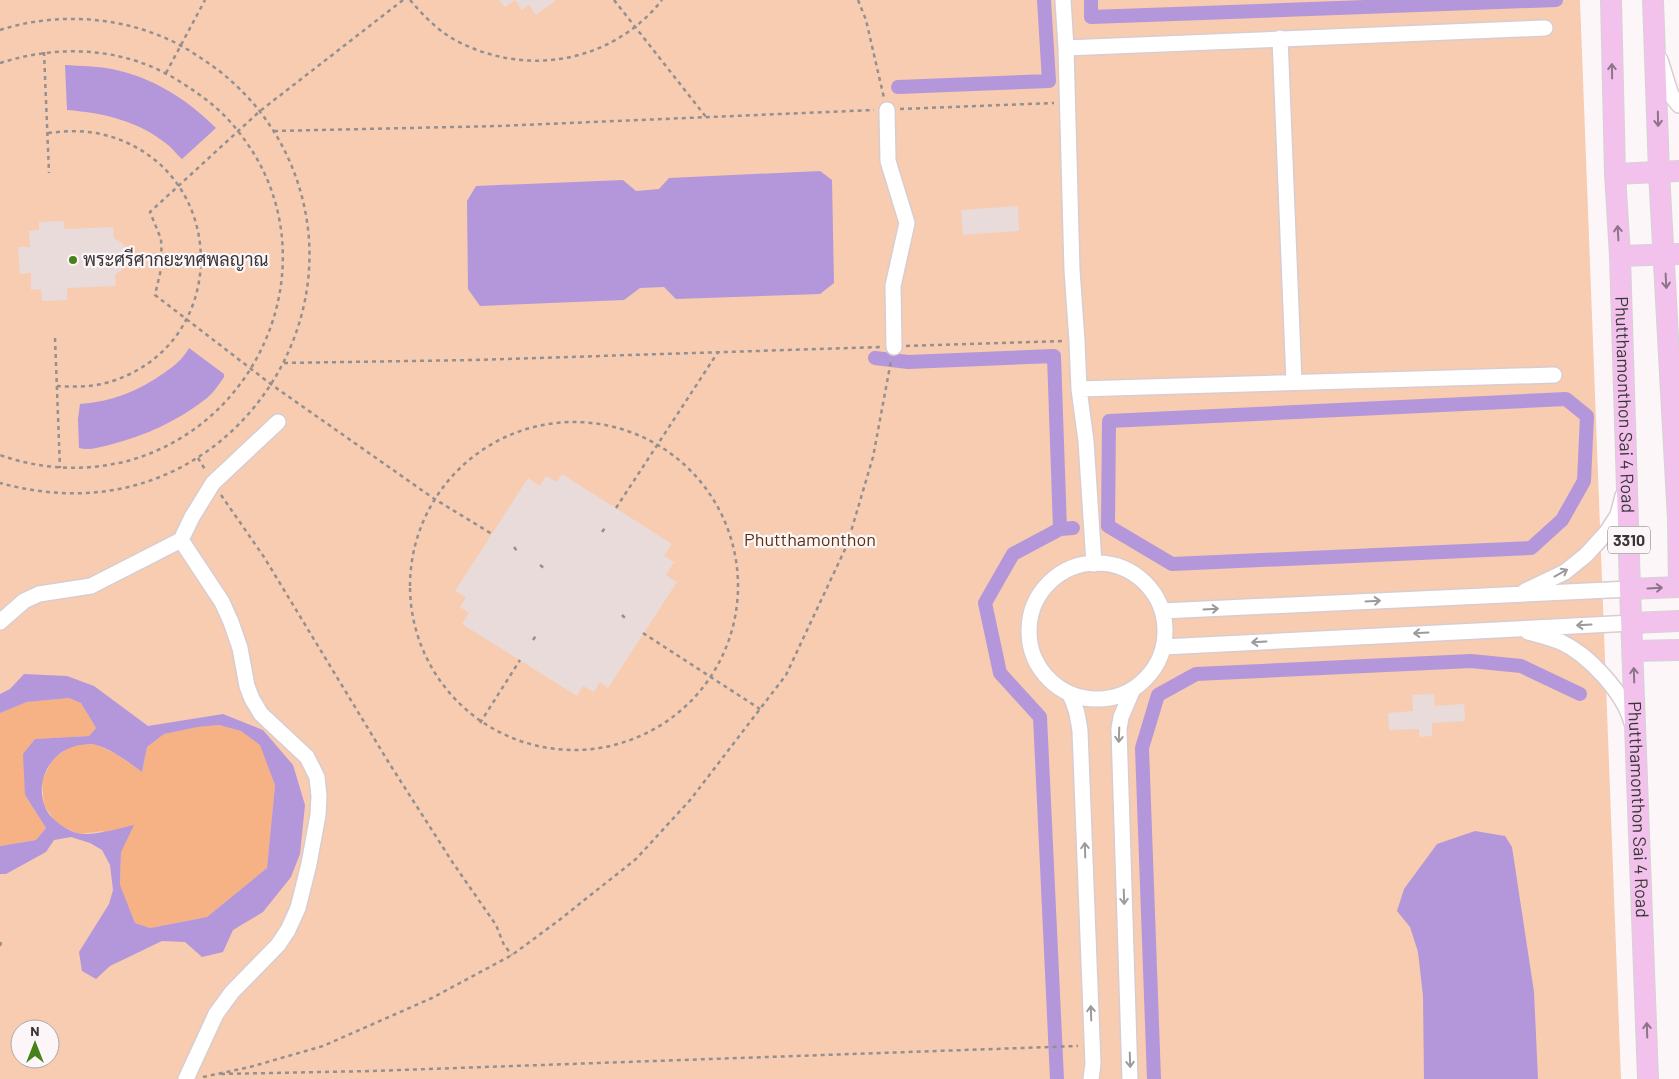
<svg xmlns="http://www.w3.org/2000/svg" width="1679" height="1079" font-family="Barlow,Sarabun,sans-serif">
	<rect width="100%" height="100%" fill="#fdf6f8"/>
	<path fill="#f8ccb0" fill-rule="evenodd" d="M 0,0 L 1580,0 L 1621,1079 L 0,1079 ZM 20,1029 L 50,1029 L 50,1059 L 20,1059 Z"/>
	<path fill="#f6b185" d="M 69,698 L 81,703 L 96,728 L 89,736 L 35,739 L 25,795 L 46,828 L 36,840 L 0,846 L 0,713 L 27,702 Z
		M 219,725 L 241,731 L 261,745 L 275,785 L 267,868 L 207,917 L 150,928 L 135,923 L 120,886 L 121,852 L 103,831 L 79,834 L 57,824 L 44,805 L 42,781 L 52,760 L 71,746 L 94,744 L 116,754 L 142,772 L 147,747 L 164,734 L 198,727 Z"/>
	<path fill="#b397da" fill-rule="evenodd" d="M 65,65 C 80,66 96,66 112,69 C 152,77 187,99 216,128 L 182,159 C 177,155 173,149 168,145 C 139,121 104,113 67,110 Z
		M 820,171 L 832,180 L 834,283 L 820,294 L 676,299 L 664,287 L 640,288 L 624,300 L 480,306 L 468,289 L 467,201 L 476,186 L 623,180 L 636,191 L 659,189 L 669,178 Z
		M 189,348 L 224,374 L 224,377 C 219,384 214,392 207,398 C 178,421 145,436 109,445 C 100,447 89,451 79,448 L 78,419 L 80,404 C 112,402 138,391 164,373 C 174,366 183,359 189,348 Z
		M 24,674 L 67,676 L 94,686 L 148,726 L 223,714 L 263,730 L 293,765 L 305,805 L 300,854 L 291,877 L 263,912 L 233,930 L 223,952 L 202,957 L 185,942 L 162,941 L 110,966 L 96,979 L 82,971 L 79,952 L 109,904 L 113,890 L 110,865 L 102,850 L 90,843 L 71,837 L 54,840 L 46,852 L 6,874 L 0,874 L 0,846 L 36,840 L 46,828 L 25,795 L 23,754 L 35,739 L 89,736 L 96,728 L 81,703 L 69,698 L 27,702 L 0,713 L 0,694 L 10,689 ZM 219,725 L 241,731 L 260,745 L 275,785 L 267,868 L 207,917 L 150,928 L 135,923 L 120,885 L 121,852 L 134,825 C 121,828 89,837 77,833 C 64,829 48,818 44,804 C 35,777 54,748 81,745 C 86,745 92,743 96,745 C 113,750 128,762 142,772 L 147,747 L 164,734 L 198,727 Z
		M 1475,831 L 1505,836 L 1512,847 L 1534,992 L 1538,1079 L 1424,1079 L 1423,996 L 1418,952 L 1410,927 L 1397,911 L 1404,889 L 1437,844 Z"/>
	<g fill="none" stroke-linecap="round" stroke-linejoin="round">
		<path stroke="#b397da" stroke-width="14" d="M 1091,0 L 1091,17 L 1556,0
			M 898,87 L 1049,81 L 1044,0
			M 875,358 L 908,362 L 1054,356 L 1060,529 L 1013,554 L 985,603 L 1000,673 L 1040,717 L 1057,1079
			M 1566,399 L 1587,416 L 1584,481 L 1562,520 L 1531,548 L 1172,564 L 1108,526 L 1109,421 Z
			M 1060,529 L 1073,528
			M 1154,1079 L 1142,748 L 1158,695 L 1196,674 L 1471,661 L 1521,666 L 1580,694"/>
	</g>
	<path fill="#e8dbda" d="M 499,0 L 556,0 L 536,15 L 529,5 L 522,10 L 515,0 L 505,7 Z
		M 1018,206 L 1019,231 L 963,235 L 961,210 Z
		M 64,221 L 64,229 L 113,227 L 114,238 L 122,243 L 126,249 L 128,256 L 126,264 L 122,270 L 115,274 L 116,286 L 67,288 L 67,300 L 42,301 L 41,289 L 31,290 L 31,273 L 20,274 L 18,247 L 30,247 L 29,231 L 39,230 L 39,222 Z
		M 562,474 L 672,544 L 664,556 L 674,562 L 666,575 L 677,582 L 608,688 L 600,682 L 594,692 L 583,686 L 577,696 L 462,624 L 469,613 L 460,607 L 466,597 L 455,591 L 528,478 L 540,486 L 546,476 L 557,482 Z
		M 1434,694 L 1435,706 L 1464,704 L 1465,721 L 1432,723 L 1432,736 L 1419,737 L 1419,729 L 1389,730 L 1388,713 L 1413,711 L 1412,695 Z"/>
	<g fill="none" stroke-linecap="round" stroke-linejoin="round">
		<defs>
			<path id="minor" d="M 1063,0 L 1066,48 L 1545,28
				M 1280,38 L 1294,382
				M 1066,48 L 1072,270 L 1077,341 L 1079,389 L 1086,441 L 1094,564
				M 1660,60 L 1671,95 L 1679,105
				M 887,110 L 888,161 L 907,223 L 893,286 L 894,347
				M 1079,389 L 1554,375
				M1029 631a68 68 0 1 1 136 0a68 68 0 1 1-136 0Z
				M 1525,591 L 1565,572 L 1586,555 L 1607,532 L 1618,515 L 1623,496
				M 1162,611 L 1630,589
				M 0,622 L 24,601 L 39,594 L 91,586 L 181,540
				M 1528,632 C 1539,635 1551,638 1561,642 C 1589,655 1624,693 1632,723
				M 1163,647 L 1632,623
				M 1069,693 C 1076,705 1078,717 1080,731 L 1093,1064 L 1091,1079
				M 186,1079 L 216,1014 L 232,992 L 278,945 L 288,930 L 298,908 L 309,864 L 318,815 L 319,796 L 317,777 L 307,757 L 261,714 L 252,699 L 247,686 L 240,648 L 231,622 L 222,602 L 181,540 L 192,517 L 213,483 L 278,422
				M 1130,1079 L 1119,729 L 1121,717 L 1133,689"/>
			<g id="major">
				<path id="s1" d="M 1611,0 L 1615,174 L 1620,256 L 1630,589 L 1648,1079"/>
				<path d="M 1653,0 L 1659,172 L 1678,520 L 1679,587"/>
				<path d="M 1615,174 L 1679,171"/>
				<path d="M 1620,256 L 1679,254"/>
				<path d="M 1630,589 L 1679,587"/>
				<path d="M 1632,623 L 1679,621"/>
				<path d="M 1633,651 L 1679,650"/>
			</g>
		</defs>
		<use href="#minor" stroke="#d8cccf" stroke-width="18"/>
		<use href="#major" stroke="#d4d3d3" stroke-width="22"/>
		<path stroke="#948f90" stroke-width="2.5" stroke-dasharray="4 4" stroke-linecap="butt" d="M 403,0 L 260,111 L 150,212 L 161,239 L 162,265 L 155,295 L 272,385 L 433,498 L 492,534
			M 410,0 C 423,15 437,30 455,40 C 526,78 612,63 662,0
			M 614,0 L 706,117
			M 858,0 L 866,20 L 884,98
			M 0,30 C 62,10 135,17 190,51 C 204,60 218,69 230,80 C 269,114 295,160 305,210 C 330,333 248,461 124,488 C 82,497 41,494 0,483
			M 44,52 L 49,173
			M 0,63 C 60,44 125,47 179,81 C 201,95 221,109 237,130 C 332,245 271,419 131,460 C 88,472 42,470 0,455
			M 166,73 L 205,0
			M 900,109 L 1054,103
			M 274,131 L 499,126 L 874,110
			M 48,133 C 65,131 83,130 101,134 C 233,165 235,351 102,384 C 88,387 72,387 57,386
			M 55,338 L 60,468
			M 906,346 L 1063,341
			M 284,363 L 475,360 L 881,347
			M410 586a164 164 0 1 1 328 0a164 164 0 1 1-328 0Z
			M 198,458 L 206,471
			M 221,495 L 264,557 L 389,763 L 453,863 L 496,925 L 504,945 L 512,955
			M 616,508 L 718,352
			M 602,532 L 605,528
			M 514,547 L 517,551
			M 540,565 L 544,568
			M 622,615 L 627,620
			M 643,633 L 760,709
			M 533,640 L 537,634
			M 480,723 L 520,660
			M 0,946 L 2,939
			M 221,1074 L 372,1071 L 1078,1046
			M 203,1077 L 250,1067 L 323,1046 L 432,998 L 512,955 L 558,921 L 636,859 L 691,799 L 786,675 L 847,545 L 873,457 L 891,361"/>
		<use href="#minor" stroke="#fff" stroke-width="15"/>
		<use href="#major" stroke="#f2c2ed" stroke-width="20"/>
	</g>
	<defs><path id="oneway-shaft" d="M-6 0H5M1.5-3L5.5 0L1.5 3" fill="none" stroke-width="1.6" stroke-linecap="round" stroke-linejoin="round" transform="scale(1.25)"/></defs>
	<g stroke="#8d7589">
		<use href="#oneway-shaft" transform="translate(1612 71) rotate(-91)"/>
		<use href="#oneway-shaft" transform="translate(1658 119) rotate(89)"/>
		<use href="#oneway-shaft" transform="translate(1618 233) rotate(-93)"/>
		<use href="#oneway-shaft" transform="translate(1666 281) rotate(87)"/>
		<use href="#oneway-shaft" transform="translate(1655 588) rotate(-3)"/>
		<use href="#oneway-shaft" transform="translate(1634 675) rotate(-92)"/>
		<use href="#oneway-shaft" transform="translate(1647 1030) rotate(-92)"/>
	</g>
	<g stroke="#9c9a9b">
		<use href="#oneway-shaft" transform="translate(1561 573) rotate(-29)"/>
		<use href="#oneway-shaft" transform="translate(1373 601) rotate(-3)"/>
		<use href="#oneway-shaft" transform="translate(1211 609) rotate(-3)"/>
		<use href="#oneway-shaft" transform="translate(1584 625) rotate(177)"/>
		<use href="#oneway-shaft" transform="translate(1421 633) rotate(177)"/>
		<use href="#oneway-shaft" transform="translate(1259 642) rotate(177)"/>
		<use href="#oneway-shaft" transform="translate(1119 735) rotate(92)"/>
		<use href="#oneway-shaft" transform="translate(1085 850) rotate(-92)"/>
		<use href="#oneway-shaft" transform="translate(1124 897) rotate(88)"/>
		<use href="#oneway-shaft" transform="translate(1091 1013) rotate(-92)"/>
		<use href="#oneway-shaft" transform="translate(1130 1060) rotate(88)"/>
	</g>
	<circle fill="#46811c" stroke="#fdf6f8" stroke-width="2" cx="73" cy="260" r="5"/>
	<g text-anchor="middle" stroke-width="4.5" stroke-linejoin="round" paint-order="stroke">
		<rect fill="#fdf6f8" stroke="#747071" stroke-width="1" x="1608" y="526.5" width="42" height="27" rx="4"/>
		<g font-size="16" font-weight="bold" fill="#3a3637">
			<text x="1629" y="546">3310</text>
		</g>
		<g font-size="18" fill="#3a3637" stroke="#fdf6f8" text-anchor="start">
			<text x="83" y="266">พระศรีศากยะทศพลญาณ</text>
		</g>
		<g font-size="18" fill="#3a3637" stroke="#fdf6f8">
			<text dy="6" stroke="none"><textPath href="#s1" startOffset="405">Phutthamonthon Sai 4 Road</textPath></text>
			<text dy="6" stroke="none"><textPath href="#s1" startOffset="810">Phutthamonthon Sai 4 Road</textPath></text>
		</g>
		<g font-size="18" fill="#5c300f" stroke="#fdf6f8">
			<text x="810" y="546">Phutthamonthon</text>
		</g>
	</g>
	<g transform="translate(35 1044)"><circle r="24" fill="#fdf6f8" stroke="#afa9ab"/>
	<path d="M0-4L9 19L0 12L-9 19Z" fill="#46811c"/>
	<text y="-8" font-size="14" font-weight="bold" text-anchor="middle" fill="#3a3637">N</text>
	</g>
</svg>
